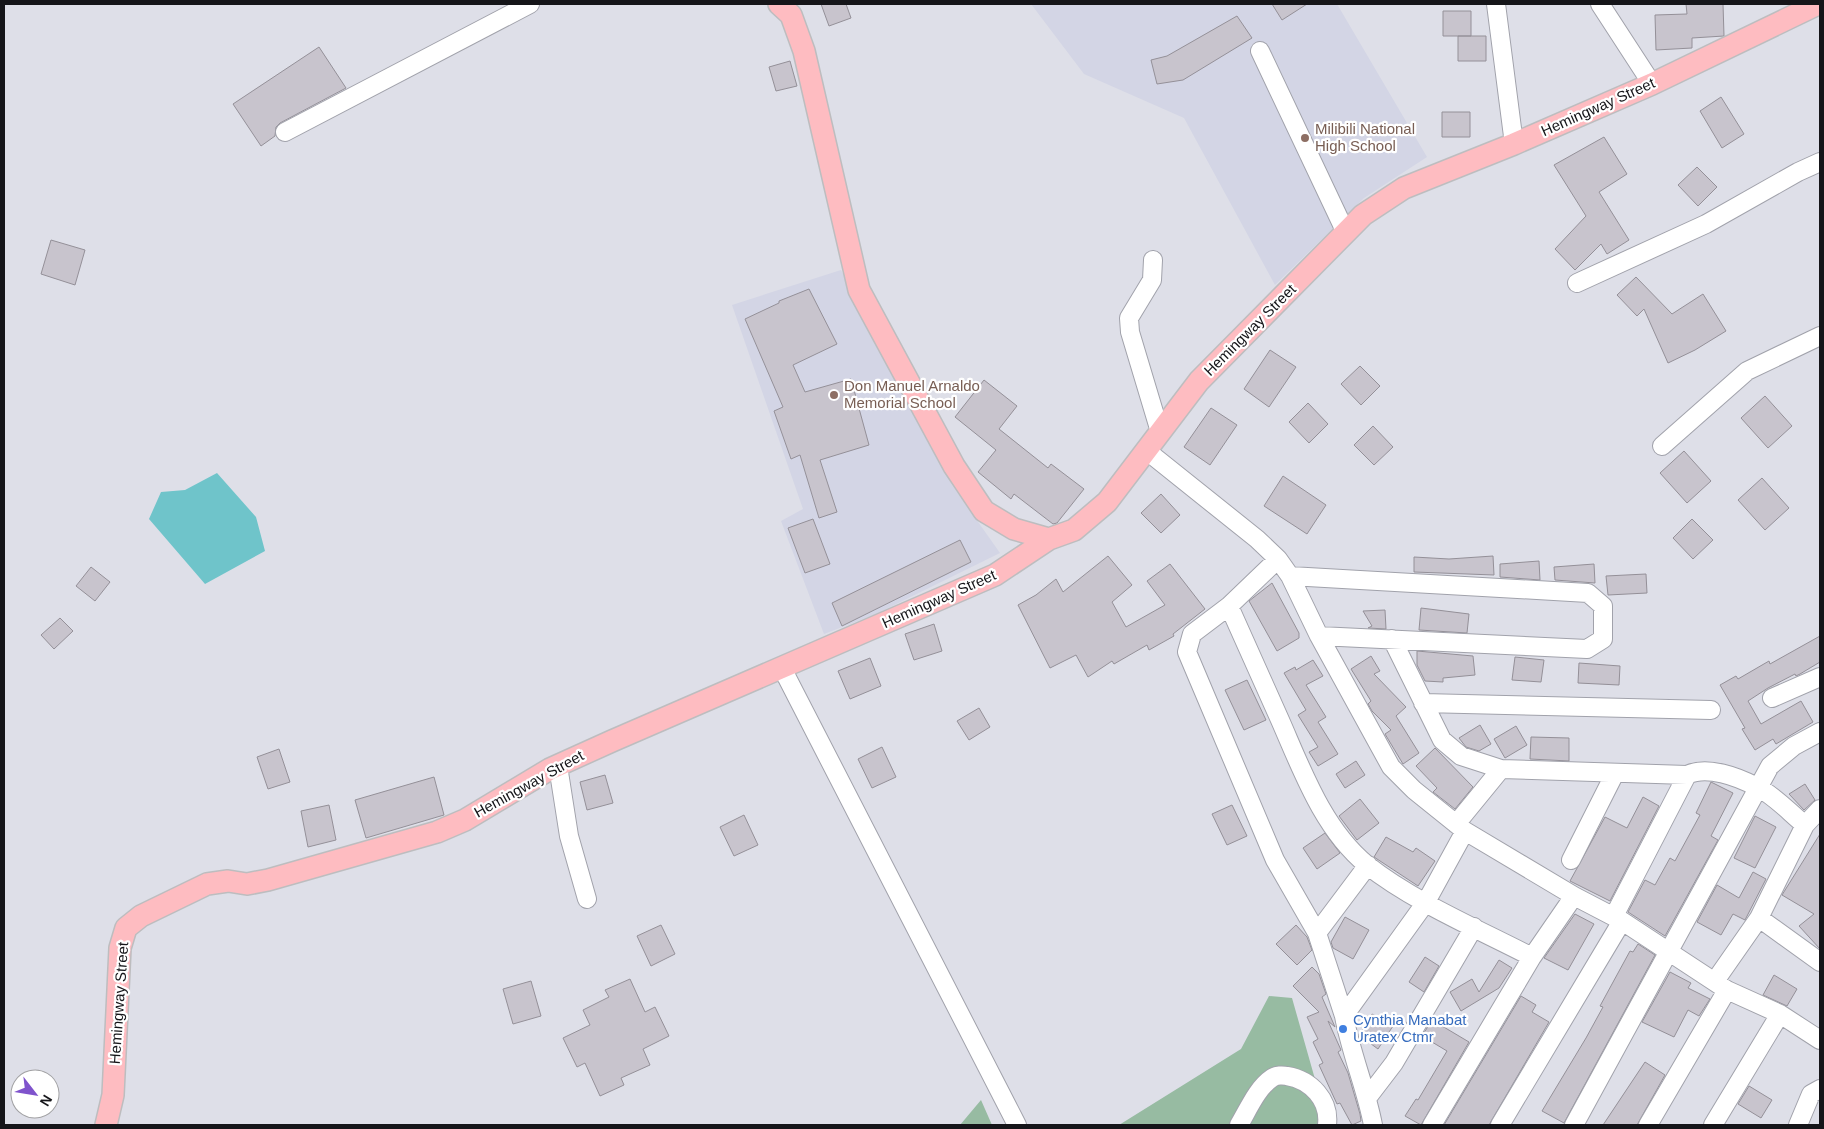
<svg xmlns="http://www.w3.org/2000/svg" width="1824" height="1129" font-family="Arial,sans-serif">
	<rect width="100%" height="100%" fill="#dedfe8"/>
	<path fill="#d3d5e5" d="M 1031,4 L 1337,4 L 1427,157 L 1364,198 L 1275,285 L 1184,118 L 1084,74 Z
		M 841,270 L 952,485 L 1000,553 L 876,614 L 824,634 L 781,521 L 803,509 L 732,305 Z"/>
	<path fill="#97bba2" d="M 1269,996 L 1292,998 L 1328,1125 L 1119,1125 L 1241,1049 Z
		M 981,1100 L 992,1125 L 960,1125 Z"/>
	<path fill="#6fc4ca" d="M 217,473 L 256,517 L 265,551 L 205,584 L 149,519 L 161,492 L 185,490 Z"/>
	<path fill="#c8c4cd" stroke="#949098" d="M 821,4 L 846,4 L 851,18 L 829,26 Z
		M 1272,4 L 1307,4 L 1282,20 Z
		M 1686,4 L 1723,4 L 1724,36 L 1692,38 L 1692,48 L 1656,50 L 1655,15 L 1687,14 Z
		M 1443,11 L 1471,11 L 1471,36 L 1443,36 Z
		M 1237,16 L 1252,38 L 1183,80 L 1157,84 L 1151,60 L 1167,56 Z
		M 1458,36 L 1486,36 L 1486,61 L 1458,61 Z
		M 319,47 L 346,88 L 280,123 L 276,127 L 275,136 L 261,146 L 233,104 Z
		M 790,61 L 797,86 L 776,91 L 769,67 Z
		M 1721,97 L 1744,134 L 1722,148 L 1700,111 Z
		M 1442,112 L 1470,112 L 1470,137 L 1442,137 Z
		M 1604,137 L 1627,174 L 1599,192 L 1629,240 L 1607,254 L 1601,244 L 1575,270 L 1555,249 L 1586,216 L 1554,165 Z
		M 1697,167 L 1717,187 L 1698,206 L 1678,185 Z
		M 51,240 L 85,250 L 75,285 L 41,274 Z
		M 1636,277 L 1672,314 L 1703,294 L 1726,331 L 1695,350 L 1668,363 L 1644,309 L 1637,316 L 1617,295 Z
		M 809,289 L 837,344 L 793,365 L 805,392 L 851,379 L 869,445 L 820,460 L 837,512 L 819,518 L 800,455 L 791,459 L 774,411 L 783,407 L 745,319 L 779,303 L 779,301 Z
		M 1270,350 L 1296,367 L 1269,407 L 1244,389 Z
		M 1360,366 L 1380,386 L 1361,405 L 1341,384 Z
		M 984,380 L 1017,406 L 999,429 L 1048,468 L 1051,464 L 1084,489 L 1057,523 L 1053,524 L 1014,494 L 1011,499 L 978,472 L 996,450 L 955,417 Z
		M 1765,396 L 1792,426 L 1768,448 L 1741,418 Z
		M 1308,403 L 1328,424 L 1309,443 L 1289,422 Z
		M 1211,408 L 1237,425 L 1210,465 L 1184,447 Z
		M 1373,426 L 1393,447 L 1374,465 L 1354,445 Z
		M 1684,451 L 1711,481 L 1687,503 L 1660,473 Z
		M 1283,476 L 1326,505 L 1307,534 L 1264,506 Z
		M 1762,478 L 1789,508 L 1765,530 L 1738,500 Z
		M 1161,494 L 1180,515 L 1161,533 L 1141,513 Z
		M 813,519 L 830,564 L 805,573 L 788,528 Z
		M 1692,519 L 1713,540 L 1693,559 L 1673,538 Z
		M 960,540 L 971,562 L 842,626 L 832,603 Z
		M 1108,556 L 1132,585 L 1112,602 L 1126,627 L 1165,605 L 1147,581 L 1170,564 L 1205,609 L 1173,634 L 1174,636 L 1149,650 L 1147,645 L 1114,664 L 1112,661 L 1088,677 L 1076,655 L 1050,668 L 1018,605 L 1036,595 L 1056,579 L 1063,592 Z
		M 1493,556 L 1494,575 L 1414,572 L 1414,557 L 1449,559 Z
		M 1539,561 L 1540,580 L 1500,577 L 1500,564 Z
		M 1594,564 L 1595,583 L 1555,580 L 1554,567 Z
		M 91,567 L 110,582 L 95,601 L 76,586 Z
		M 1646,574 L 1647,593 L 1608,595 L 1606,576 Z
		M 1272,583 L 1299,633 L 1299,638 L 1277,651 L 1249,601 Z
		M 1421,608 L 1469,614 L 1467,633 L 1419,630 Z
		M 1385,610 L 1386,629 L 1368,628 L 1372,626 L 1363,611 Z
		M 60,618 L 73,631 L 54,649 L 41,635 Z
		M 934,624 L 942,651 L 914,660 L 905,634 Z
		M 1820,636 L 1820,662 L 1800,674 L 1796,676 L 1795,674 L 1768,688 L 1748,701 L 1761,724 L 1801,701 L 1813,722 L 1776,744 L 1773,739 L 1755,750 L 1742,729 L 1745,728 L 1720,685 L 1736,676 L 1738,679 L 1769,661 L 1770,664 Z
		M 1417,651 L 1473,656 L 1475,675 L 1443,678 L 1443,682 L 1425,681 L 1417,665 Z
		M 1371,656 L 1380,671 L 1374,674 L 1406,707 L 1396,716 L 1419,753 L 1403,764 L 1385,734 L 1391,730 L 1372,711 L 1368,704 L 1371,701 L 1351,669 Z
		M 1515,657 L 1544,660 L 1541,682 L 1512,680 Z
		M 870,658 L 881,686 L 850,699 L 838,671 Z
		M 1313,660 L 1323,676 L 1306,685 L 1326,717 L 1318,722 L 1338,754 L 1318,766 L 1309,752 L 1318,747 L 1298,715 L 1306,710 L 1284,673 L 1295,667 L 1296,670 Z
		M 1579,663 L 1620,666 L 1619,685 L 1578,683 Z
		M 1247,680 L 1266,720 L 1244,730 L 1225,690 Z
		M 979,708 L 990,727 L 969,740 L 957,721 Z
		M 1480,725 L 1491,744 L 1479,751 L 1466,747 L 1459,738 Z
		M 1516,726 L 1527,745 L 1505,758 L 1494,739 Z
		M 1531,737 L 1569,738 L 1569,761 L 1530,759 Z
		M 882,747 L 896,777 L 872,788 L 858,759 Z
		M 1435,748 L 1473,787 L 1455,809 L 1433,792 L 1437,788 L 1416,766 Z
		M 279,749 L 290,782 L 268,789 L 257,757 Z
		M 1356,761 L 1365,775 L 1345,788 L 1336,774 Z
		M 605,775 L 613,803 L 587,810 L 580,782 Z
		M 434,777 L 444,815 L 366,838 L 355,800 Z
		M 1711,782 L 1733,793 L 1711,836 L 1718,840 L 1665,936 L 1628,912 L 1645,880 L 1655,885 L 1670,858 L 1675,861 L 1700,815 L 1696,813 Z
		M 1805,784 L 1815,800 L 1804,810 L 1789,794 Z
		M 1643,797 L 1659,806 L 1610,901 L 1570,881 L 1605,817 L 1627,828 Z
		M 1360,799 L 1379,823 L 1357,840 L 1339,816 Z
		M 329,805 L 336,840 L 308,847 L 301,811 Z
		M 1232,805 L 1247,836 L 1227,845 L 1212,814 Z
		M 744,815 L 758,845 L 734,856 L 720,827 Z
		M 1755,816 L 1776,827 L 1755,868 L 1734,858 Z
		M 1325,833 L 1340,853 L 1317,869 L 1303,848 Z
		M 1820,834 L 1820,949 L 1799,926 L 1814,914 L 1782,895 Z
		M 1386,837 L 1413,852 L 1416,848 L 1435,861 L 1418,886 L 1374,857 Z
		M 1753,872 L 1766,879 L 1745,920 L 1733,914 L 1721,935 L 1697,922 L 1717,885 L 1739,898 Z
		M 1575,914 L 1594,924 L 1568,970 L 1544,958 Z
		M 1345,917 L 1369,930 L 1353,959 L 1333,948 L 1331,942 Z
		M 661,925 L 675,954 L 651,966 L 637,936 Z
		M 1296,925 L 1307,937 L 1312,950 L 1297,965 L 1276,944 Z
		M 1638,944 L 1655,955 L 1564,1123 L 1542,1111 L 1586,1038 L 1603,1007 L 1600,1006 L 1630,951 L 1633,952 Z
		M 1425,957 L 1439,966 L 1424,992 L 1409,982 Z
		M 1499,960 L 1512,968 L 1499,988 L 1461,1011 L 1450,992 L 1472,979 L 1479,992 Z
		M 1312,967 L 1319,974 L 1326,994 L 1322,997 L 1335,1027 L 1328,1021 L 1341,1050 L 1338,1052 L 1348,1073 L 1360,1114 L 1361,1121 L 1352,1125 L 1340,1103 L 1337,1104 L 1319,1065 L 1323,1063 L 1313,1042 L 1318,1039 L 1307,1017 L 1319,1012 L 1293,986 Z
		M 1670,972 L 1691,983 L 1688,988 L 1710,999 L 1699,1016 L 1688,1010 L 1674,1037 L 1642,1022 Z
		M 1774,975 L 1797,989 L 1787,1006 L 1763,995 Z
		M 630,979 L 645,1012 L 655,1007 L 669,1036 L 643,1049 L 650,1065 L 621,1078 L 624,1085 L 600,1096 L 585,1063 L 577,1067 L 563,1038 L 590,1025 L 583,1010 L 609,997 L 605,990 Z
		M 531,981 L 541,1016 L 513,1024 L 503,989 Z
		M 1521,996 L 1536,1005 L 1532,1012 L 1549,1022 L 1489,1125 L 1444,1125 Z
		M 1372,1014 L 1393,1026 L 1378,1049 L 1359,1035 Z
		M 1432,1020 L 1469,1042 L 1421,1125 L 1405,1116 L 1416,1099 L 1418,1100 L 1447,1051 L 1422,1036 Z
		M 1645,1062 L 1665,1075 L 1637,1125 L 1603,1125 Z
		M 1749,1086 L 1772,1100 L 1761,1118 L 1738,1104 Z"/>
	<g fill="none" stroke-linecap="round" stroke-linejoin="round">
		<defs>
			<path id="minor" d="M 1496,4 L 1514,144
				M 1600,4 L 1652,84
				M 1260,51 L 1346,233
				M 285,132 L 530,4
				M 1153,260 L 1152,280 L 1129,318 L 1130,332 L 1160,432
				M 1577,283 L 1706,224 L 1798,172 L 1820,162
				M 1662,446 L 1747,371 L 1820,336
				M 1147,451 L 1257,539 L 1278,559 L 1290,576 L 1319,636 L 1391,767 L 1414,790 L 1465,831 L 1574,896 L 1622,921 L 1727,990 L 1780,1014 L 1820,1040
				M 1278,559 L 1229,606 L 1192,634 L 1187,652 L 1275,860 L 1317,933 L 1344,1016
				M 1290,576 L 1588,593 L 1603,606 L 1603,639 L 1587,649 L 1319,636
				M 1229,606 C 1246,644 1263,682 1280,720 C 1302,770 1323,829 1367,865 C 1412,901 1480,930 1532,957
				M 1392,639 L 1442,740 L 1461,756 L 1501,769 L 1687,775
				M 782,668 L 1017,1125
				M 1772,698 L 1820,677
				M 1423,703 L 1711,710
				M 558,766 L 569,836 L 587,899
				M 1456,824 L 1501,769
				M 1571,860 L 1615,773
				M 1614,916 L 1687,775 C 1707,765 1738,777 1757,787 C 1774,795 1790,813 1805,825
				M 1759,918 L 1820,962
				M 1317,933 L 1368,865
				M 1715,981 L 1759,918 L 1805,825 L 1820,809
				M 1368,1097 L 1394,1063 L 1474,927
				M 1239,1125 C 1248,1110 1257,1088 1272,1078 C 1276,1075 1283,1075 1287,1076 C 1311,1080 1330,1100 1327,1125
				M 1373,1125 C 1366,1088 1351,1054 1344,1016 L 1426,902 L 1465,831
				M 1432,1125 L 1532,957 L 1574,896
				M 1500,1125 L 1622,921
				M 1574,1125 L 1770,766 L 1794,746 L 1820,732
				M 1648,1125 L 1727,990
				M 1713,1125 L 1780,1014
				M 1798,1125 L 1811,1094 L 1820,1089"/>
			<path id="major" d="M 779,4 L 791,15 L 804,51 L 859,290 L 954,466 L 984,511 L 1014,529 L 1049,539
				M 106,1125 L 113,1095 L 120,948 L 126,928 L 141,916 L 207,884 L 228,881 L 247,884 L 268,880 L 437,832 L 465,820 L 550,769 L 612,741 L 995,575 L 1049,539 L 1074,530 L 1107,502 L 1199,381 L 1363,215 L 1404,188 L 1514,144 L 1652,84 L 1818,4"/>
		</defs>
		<use href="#minor" stroke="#a1a2ab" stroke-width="20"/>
		<use href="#major" stroke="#bdbdbf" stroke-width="24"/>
		<use href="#minor" stroke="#fff" stroke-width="18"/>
		<use href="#major" stroke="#febcc1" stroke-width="21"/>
	</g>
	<g fill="#8d6e63" stroke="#fff" stroke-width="2">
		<circle cx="1305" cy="138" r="5"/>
		<circle cx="834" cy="395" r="5"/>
	</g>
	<circle fill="#3f7fe0" stroke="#fff" stroke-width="2" cx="1343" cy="1029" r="5"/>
	<g text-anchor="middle" stroke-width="4.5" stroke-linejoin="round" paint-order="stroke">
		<g font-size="15" fill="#151519" stroke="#fff">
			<text transform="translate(1598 107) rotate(-24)" y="5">Hemingway Street</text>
			<text transform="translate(1250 330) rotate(-45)" y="5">Hemingway Street</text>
			<text transform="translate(939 599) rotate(-24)" y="5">Hemingway Street</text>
			<text transform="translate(529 784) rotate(-29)" y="5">Hemingway Street</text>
			<text transform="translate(119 1003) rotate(-86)" y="5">Hemingway Street</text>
		</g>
		<g font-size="15" fill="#785e54" stroke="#fff" text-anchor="start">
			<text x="1315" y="134">Milibili National<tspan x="1315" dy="17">High School</tspan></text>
			<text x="844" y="391">Don Manuel Arnaldo<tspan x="844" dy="17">Memorial School</tspan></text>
		</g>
		<g font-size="15" fill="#366cbe" stroke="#fff" text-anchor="start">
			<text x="1353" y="1025">Cynthia Manabat<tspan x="1353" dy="17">Uratex Ctmr</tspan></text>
		</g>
	</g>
	<rect width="1824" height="1129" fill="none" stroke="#151519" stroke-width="10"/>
	<g transform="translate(35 1094) rotate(121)"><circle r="24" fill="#ffffff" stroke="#a1a1a3"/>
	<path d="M0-4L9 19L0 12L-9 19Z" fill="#7f53cc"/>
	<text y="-8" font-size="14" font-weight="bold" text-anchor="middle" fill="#151519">N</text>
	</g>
</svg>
